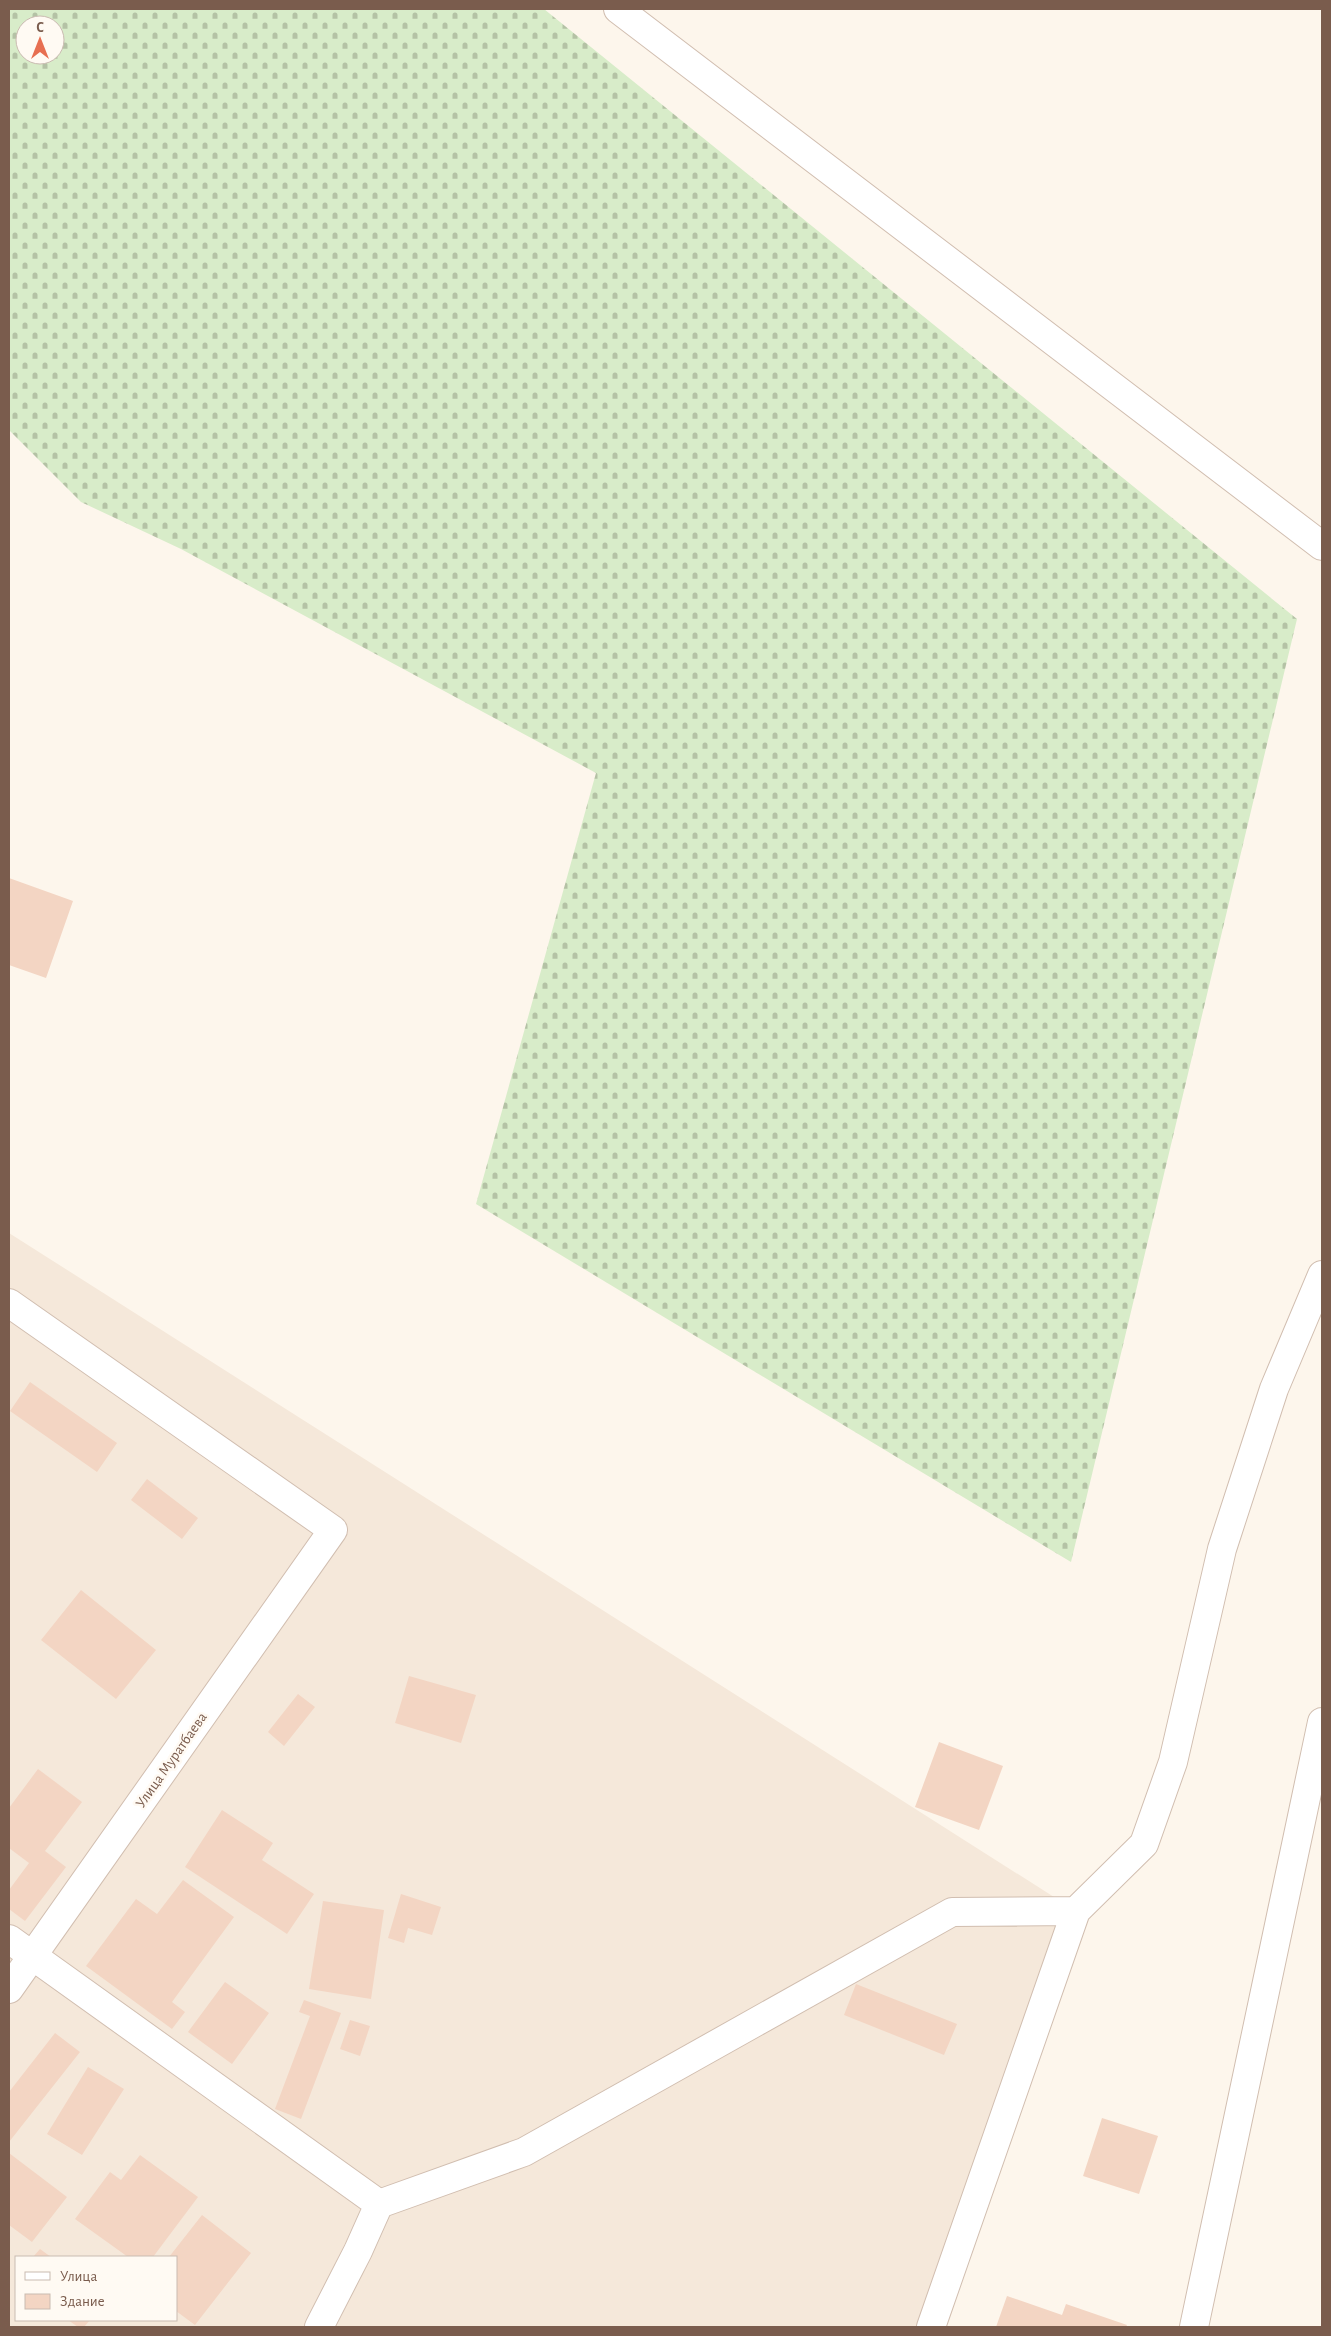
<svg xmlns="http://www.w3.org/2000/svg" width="1331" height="2336" font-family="'Alegreya Sans',sans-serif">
	<defs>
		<pattern id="cemetery-stones" width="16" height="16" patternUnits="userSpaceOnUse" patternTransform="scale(1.25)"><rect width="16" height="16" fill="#d8ecc9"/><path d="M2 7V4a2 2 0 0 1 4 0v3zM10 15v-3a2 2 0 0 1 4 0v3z" fill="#b4c2a5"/></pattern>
	</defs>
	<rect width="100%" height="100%" fill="#fdf6ec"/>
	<path fill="#f5e8da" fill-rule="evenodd" d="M 9,1233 L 1076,1911 L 935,2327 L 9,2327 ZM 16,2257 L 176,2257 L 176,2320 L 16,2320 Z"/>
	<path fill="url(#cemetery-stones)" fill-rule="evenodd" d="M 9,9 L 544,9 L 1297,619 L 1071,1562 L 476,1204 L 596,773 L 181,549 L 81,502 L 9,430 ZM 25,25 L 55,25 L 55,55 L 25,55 Z"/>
	<path fill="#f3d5c3" d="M 9,878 L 73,901 L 46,978 L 9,965 Z
		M 30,1382 L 117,1443 L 97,1472 L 10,1411 Z
		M 147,1479 L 198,1518 L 182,1539 L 131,1500 Z
		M 81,1590 L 156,1650 L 116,1699 L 41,1640 Z
		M 409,1676 L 476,1695 L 461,1743 L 395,1723 Z
		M 298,1694 L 315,1707 L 284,1746 L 268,1732 Z
		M 939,1742 L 1003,1766 L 979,1830 L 915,1807 Z
		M 38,1769 L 82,1802 L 45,1851 L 66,1867 L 25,1921 L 9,1909 L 9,1890 L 29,1863 L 9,1848 L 9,1808 Z
		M 222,1810 L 273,1843 L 262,1860 L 314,1894 L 287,1934 L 185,1867 Z
		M 183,1880 L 234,1917 L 172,2002 L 185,2012 L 172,2029 L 86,1966 L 136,1899 L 157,1914 Z
		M 401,1894 L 441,1907 L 432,1935 L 408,1928 L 404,1943 L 388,1938 Z
		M 323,1901 L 384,1910 L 371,1999 L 309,1989 Z
		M 225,1982 L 269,2013 L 232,2064 L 188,2032 Z
		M 856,1984 L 957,2024 L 944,2055 L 844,2015 Z
		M 304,2000 L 341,2013 L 301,2119 L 275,2109 L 310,2016 L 299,2012 Z
		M 350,2020 L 370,2026 L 360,2056 L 340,2049 Z
		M 55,2033 L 80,2052 L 9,2142 L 9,2092 Z
		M 88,2067 L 124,2089 L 82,2155 L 47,2134 Z
		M 1102,2118 L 1158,2136 L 1139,2194 L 1083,2176 Z
		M 9,2153 L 67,2197 L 32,2242 L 9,2225 Z
		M 140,2155 L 198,2197 L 153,2257 L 128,2257 L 75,2219 L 110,2172 L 121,2180 Z
		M 202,2215 L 251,2253 L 195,2325 L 176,2311 L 176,2257 L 169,2257 Z
		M 40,2249 L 51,2257 L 33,2257 Z
		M 1007,2296 L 1062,2315 L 1066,2304 L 1127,2325 L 1126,2327 L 996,2327 Z
		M 68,2320 L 90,2320 L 84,2327 L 78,2327 Z"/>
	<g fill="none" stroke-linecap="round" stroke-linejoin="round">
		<defs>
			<path id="minor" d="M 618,9 L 1322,546
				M 9,1303 L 333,1530 L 9,1989
				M 9,1939 L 379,2204
				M 379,2204 L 524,2152 L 952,1912 L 1076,1911 L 1144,1844 L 1173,1762 L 1222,1549 L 1274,1389 L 1322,1275
				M 319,2327 L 358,2251 L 379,2204
				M 931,2327 L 1076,1911
				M 1194,2327 L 1322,1722"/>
		</defs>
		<use href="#minor" stroke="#d1beb0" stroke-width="30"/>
		<use href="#minor" stroke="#fff" stroke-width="28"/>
	</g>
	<g text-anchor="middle" stroke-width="5" stroke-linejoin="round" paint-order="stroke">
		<g font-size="15" fill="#7a5c4d" stroke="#fffaf3">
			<text transform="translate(171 1760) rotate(-55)" y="5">Улица Муратбаева</text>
		</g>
	</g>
	<rect width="1331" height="2336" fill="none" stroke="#7a5c4d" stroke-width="20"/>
	<rect x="15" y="2256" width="162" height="65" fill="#fffaf3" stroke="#cabbb1"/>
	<rect x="25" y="2272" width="25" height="8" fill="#ffffff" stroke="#cabbb1"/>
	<text x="60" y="2281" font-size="15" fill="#7a5c4d">Улица</text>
	<rect x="25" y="2294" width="25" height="15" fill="#f3d5c3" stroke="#cabbb1"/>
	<text x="60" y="2306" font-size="15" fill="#7a5c4d">Здание</text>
	<g transform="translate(40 40)"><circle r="24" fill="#fffaf3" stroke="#cabbb1"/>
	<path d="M0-4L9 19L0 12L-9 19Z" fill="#e76f51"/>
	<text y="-8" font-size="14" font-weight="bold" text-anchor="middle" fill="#7a5c4d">С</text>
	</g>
</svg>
